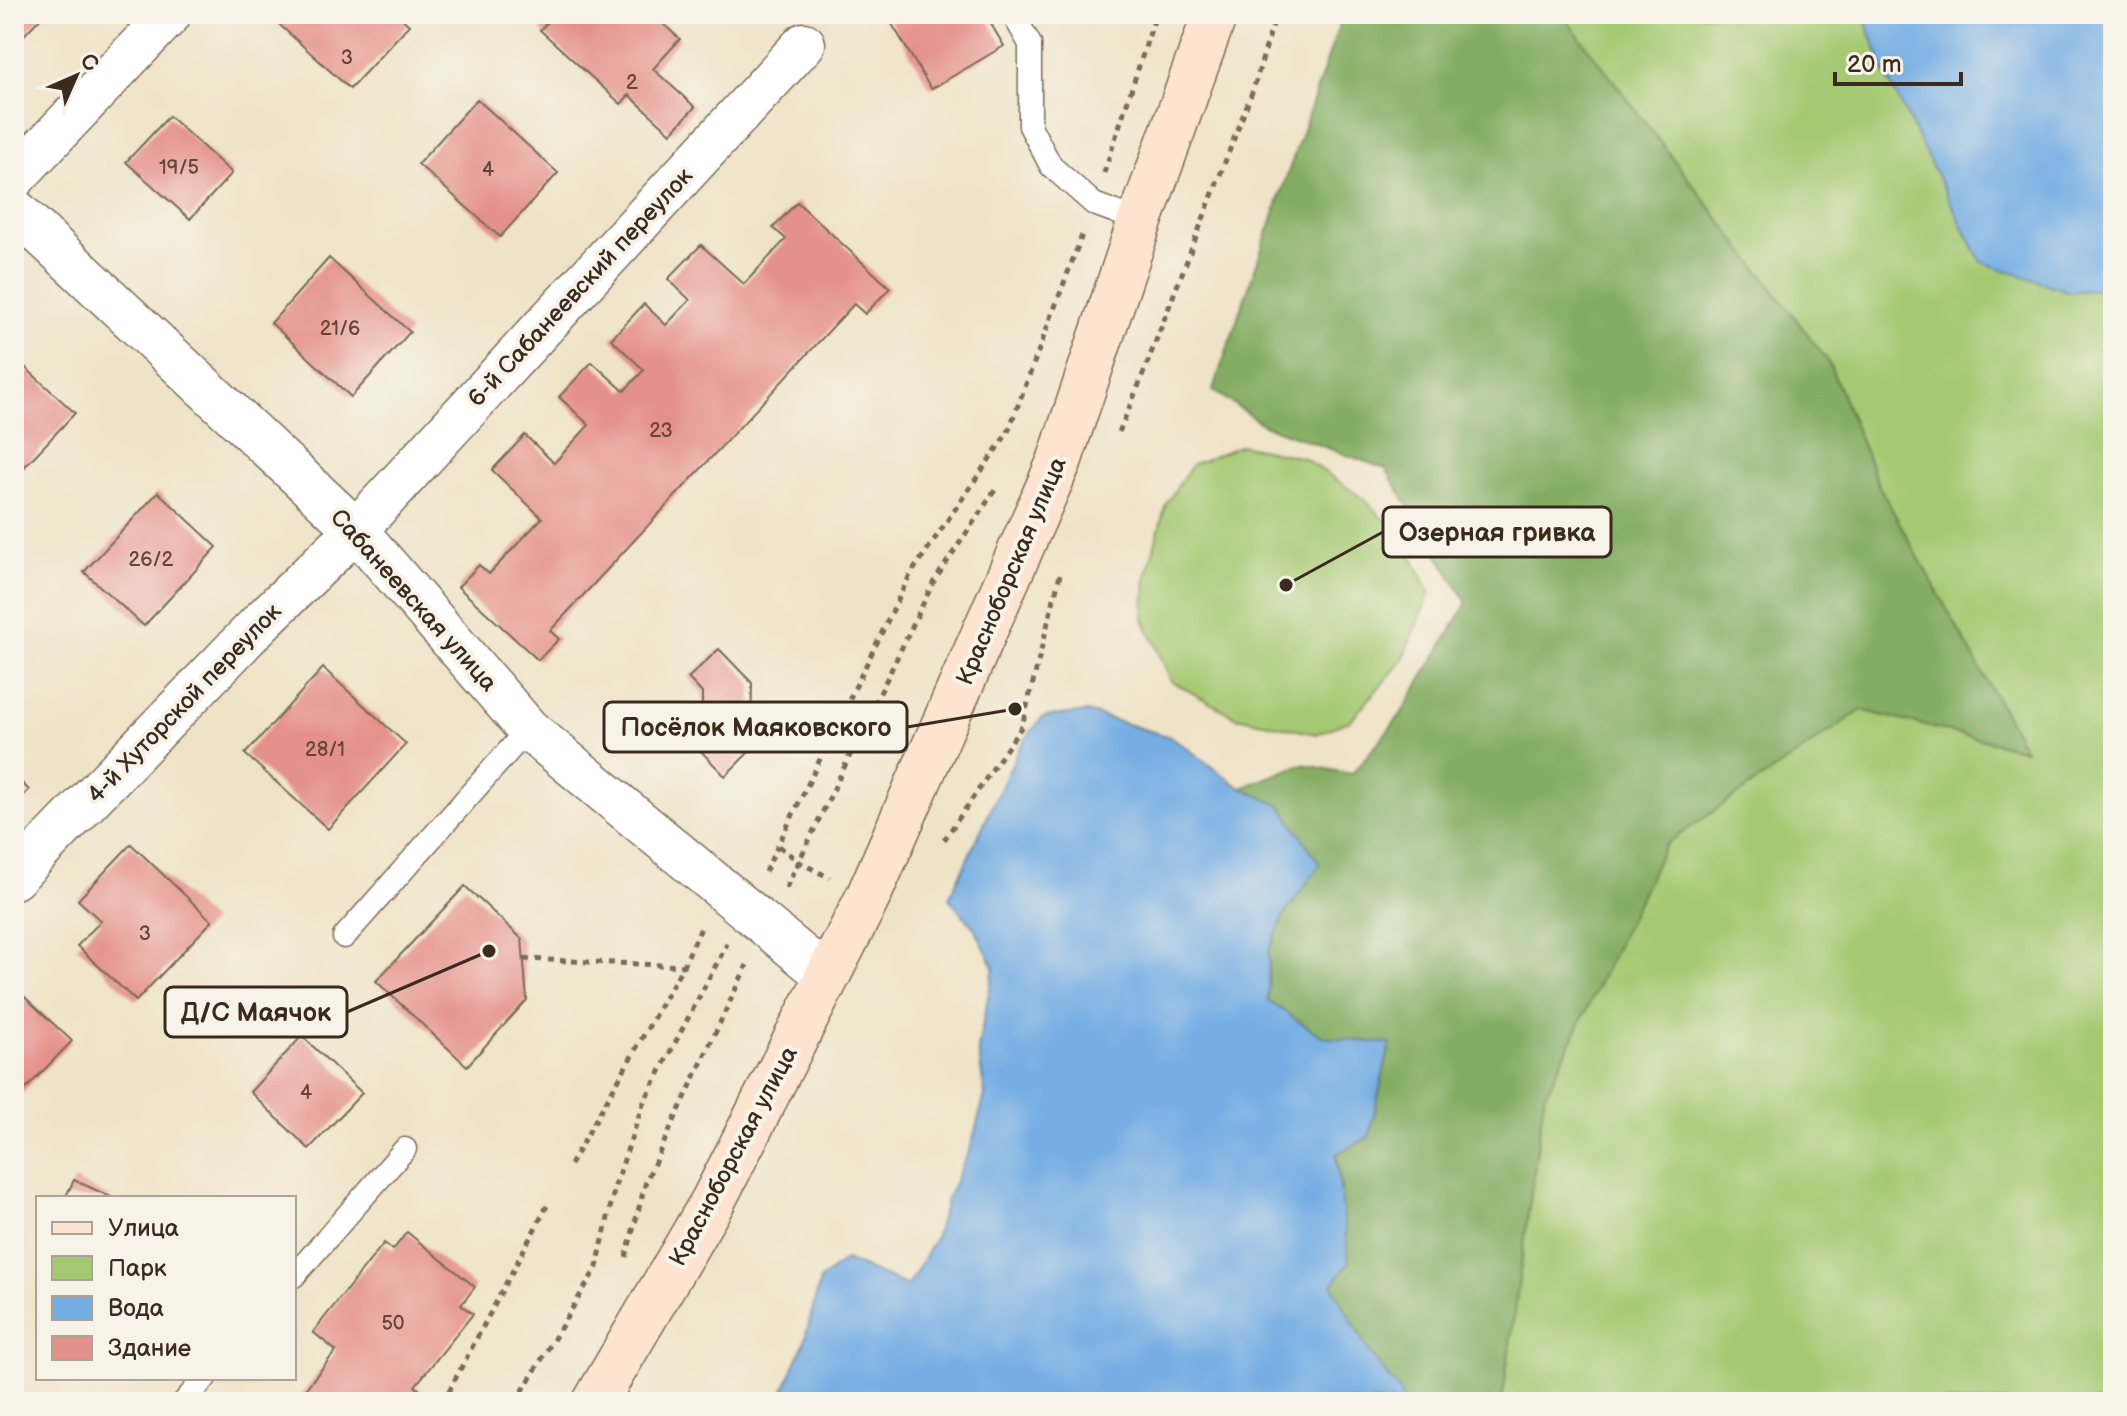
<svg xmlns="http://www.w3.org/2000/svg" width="2127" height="1416" font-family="'Balsamiq Sans',sans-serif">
	<rect width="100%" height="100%" fill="#f7f3e8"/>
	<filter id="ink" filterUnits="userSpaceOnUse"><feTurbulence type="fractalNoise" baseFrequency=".0125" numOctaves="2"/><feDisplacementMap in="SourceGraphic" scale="16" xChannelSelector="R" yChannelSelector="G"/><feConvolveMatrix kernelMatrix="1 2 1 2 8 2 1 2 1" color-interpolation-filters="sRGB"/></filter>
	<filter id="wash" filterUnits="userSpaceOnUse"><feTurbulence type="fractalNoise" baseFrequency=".006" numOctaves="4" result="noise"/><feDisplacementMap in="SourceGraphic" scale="32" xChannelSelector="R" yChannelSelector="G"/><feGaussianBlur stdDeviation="1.8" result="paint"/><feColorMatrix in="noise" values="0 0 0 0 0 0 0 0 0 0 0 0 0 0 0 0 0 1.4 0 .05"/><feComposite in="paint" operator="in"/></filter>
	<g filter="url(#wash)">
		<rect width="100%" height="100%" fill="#efe3c7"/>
		<path fill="#a5c972" stroke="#707a48" stroke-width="2" d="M 1562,14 L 1863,14 L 1887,77 L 2070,292 L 2113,287 L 2113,374 L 2106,393 L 2113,408 L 2113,1402 L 1502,1402 L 1544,1098 L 1665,845 L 1861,710 L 2024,750 L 1879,486 L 1828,361 Z
			M 1241,445 L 1304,458 L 1364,499 L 1402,538 L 1430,592 L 1403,660 L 1350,721 L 1316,734 L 1236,717 L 1171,681 L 1144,619 L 1146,577 L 1166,504 L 1192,465 Z"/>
		<path fill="#84ad64" stroke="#606c41" stroke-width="2" d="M 1343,14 L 1562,14 L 1828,361 L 1879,486 L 2025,750 L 1861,710 L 1665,845 L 1544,1098 L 1502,1402 L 1404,1402 L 1400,1393 L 1368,1350 L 1332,1285 L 1341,1188 L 1336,1153 L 1369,1137 L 1390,1045 L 1323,1037 L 1268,1001 L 1269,952 L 1283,917 L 1319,864 L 1281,806 L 1241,788 L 1302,764 L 1352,774 L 1400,716 L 1467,603 L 1386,469 L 1264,425 L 1213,390 Z"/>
		<path fill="#74ade4" stroke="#586c81" stroke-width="2" d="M 1863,14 L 2113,14 L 2113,287 L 2070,292 L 1981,262 L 1887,77 Z
			M 1087,712 L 1173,738 L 1241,788 L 1281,806 L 1320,864 L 1283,917 L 1269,952 L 1268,1001 L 1323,1037 L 1390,1044 L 1369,1137 L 1336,1154 L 1349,1262 L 1332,1285 L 1368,1350 L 1400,1393 L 1404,1402 L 779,1402 L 804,1343 L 820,1280 L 845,1260 L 908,1286 L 935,1238 L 947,1198 L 970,1150 L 985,1095 L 978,1048 L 994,967 L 976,930 L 949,898 L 1021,745 L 1043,717 Z"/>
		<g id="blocks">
			<path fill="#e5918b" d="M 14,14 L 44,14 L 14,46 Z
				M 268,14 L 397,14 L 409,25 L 350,89 Z
				M 555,14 L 652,14 L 680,39 L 653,69 L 695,107 L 671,133 L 629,95 L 621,104 L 540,30 Z
				M 886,14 L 985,14 L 1004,46 L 931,89 Z
				M 477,99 L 558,173 L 500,237 L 418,164 Z
				M 169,116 L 232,173 L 190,219 L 126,162 Z
				M 797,202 L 890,288 L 865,314 L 854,304 L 550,631 L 559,639 L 538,660 L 458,587 L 479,565 L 489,574 L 542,518 L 492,470 L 525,435 L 554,463 L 589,425 L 559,397 L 592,362 L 624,391 L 644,370 L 611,339 L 644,304 L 666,325 L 690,300 L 668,279 L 701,245 L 744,284 L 786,239 L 773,228 Z
				M 329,258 L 410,332 L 351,397 L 271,323 Z
				M 14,357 L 75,413 L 14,478 Z
				M 158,492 L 217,547 L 144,626 L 84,572 Z
				M 719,649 L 752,683 L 751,731 L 761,740 L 725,776 L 693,743 L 702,731 L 702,693 L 688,678 Z
				M 323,668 L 406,744 L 328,829 L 245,754 Z
				M 14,775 L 29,790 L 14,805 Z
				M 131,844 L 212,921 L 136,1001 L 77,946 L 101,921 L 78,900 Z
				M 465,886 L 522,939 L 527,1000 L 467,1066 L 376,981 Z
				M 14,987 L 72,1041 L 19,1096 L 14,1092 Z
				M 302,1036 L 362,1093 L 309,1149 L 250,1092 Z
				M 74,1180 L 113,1198 L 65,1198 Z
				M 407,1232 L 475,1287 L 461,1305 L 473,1314 L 415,1386 L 432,1400 L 431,1402 L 295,1402 L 336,1351 L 313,1332 L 384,1243 L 393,1250 Z"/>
		</g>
	</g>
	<g filter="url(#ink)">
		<use href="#blocks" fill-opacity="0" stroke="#7a6b59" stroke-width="2"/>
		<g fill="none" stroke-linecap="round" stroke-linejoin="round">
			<defs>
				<path id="lane" d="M 1013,14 L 1030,44 L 1030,126 L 1051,166 L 1094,204 L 1140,221
					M 344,937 L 528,729
					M 294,1276 L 405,1149
					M 184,1402 L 205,1378"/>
				<path id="street" d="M 14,178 L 170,14
					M 14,209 L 356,530 L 528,729 L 827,976
					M 14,878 L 262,621 L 356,530 L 804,44"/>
				<path id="secondary" d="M 595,1402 L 713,1201 L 868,897 L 1059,462 L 1140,221 L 1215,14"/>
			</defs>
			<use href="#lane" stroke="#7a6b59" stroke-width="25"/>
			<use href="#street" stroke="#7a6b59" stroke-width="45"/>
			<use href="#secondary" stroke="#7a6b59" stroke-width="47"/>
			<path stroke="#7a6b59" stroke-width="5" stroke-dasharray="6 6" stroke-linecap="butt" d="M 1104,173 L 1156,14
				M 1119,432 L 1140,382 L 1254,87 L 1276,14
				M 944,840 L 1022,726 L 1060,575
				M 779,846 L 799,862 L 830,878
				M 765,872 L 910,575 L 1008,432 L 1082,235
				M 786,888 L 933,583 L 997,487
				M 524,959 L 683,966
				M 570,1165 L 683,966 L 702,926
				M 626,1257 L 646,1181 L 747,965
				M 443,1402 L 547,1206
				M 516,1402 L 597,1267 L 615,1186 L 643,1104 L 727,944"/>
			<use href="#lane" stroke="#fff" stroke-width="22"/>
			<use href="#street" stroke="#fff" stroke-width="42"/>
			<use href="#secondary" stroke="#fde4d0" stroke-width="44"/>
		</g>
	</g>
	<g text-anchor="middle" stroke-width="8" stroke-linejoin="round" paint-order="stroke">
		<g font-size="20" fill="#664439">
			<text x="347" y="64">3</text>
			<text x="632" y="89">2</text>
			<text x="179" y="174">19/5</text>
			<text x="488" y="176">4</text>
			<text x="340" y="335">21/6</text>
			<text x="661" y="437">23</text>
			<text x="151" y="566">26/2</text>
			<text x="325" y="756">28/1</text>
			<text x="145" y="940">3</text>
			<text x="306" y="1099">4</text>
			<text x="393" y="1330">50</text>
		</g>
		<g font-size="24" fill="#3b2a1e" stroke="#f7f3e8">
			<text transform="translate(580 287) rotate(-47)" y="8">6-й Сабанеевский переулок</text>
			<text transform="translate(1011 571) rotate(-67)" y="8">Красноборская улица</text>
			<text transform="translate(414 600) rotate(48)" y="8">Сабанеевская улица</text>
			<text transform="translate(184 703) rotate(-46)" y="8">4-й Хуторской переулок</text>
			<text transform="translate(733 1156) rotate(-62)" y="8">Красноборская улица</text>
		</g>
	</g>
	<path fill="none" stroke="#3b2a1e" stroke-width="3" d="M1286 585L1383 532M1015 709L907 727M489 951L347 1012"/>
	<g fill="#3b2a1e" stroke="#f7f3e8" stroke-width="3">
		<circle cx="1286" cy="585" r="8"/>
		<circle cx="1015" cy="709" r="8"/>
		<circle cx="489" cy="951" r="8"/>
	</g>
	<g fill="#f7f3e8" stroke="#3b2a1e" stroke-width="3">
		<rect x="1383" y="507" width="228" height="50" rx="8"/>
		<rect x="604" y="702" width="303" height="50" rx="8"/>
		<rect x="165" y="987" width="182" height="50" rx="8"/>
	</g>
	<g font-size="26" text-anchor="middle" font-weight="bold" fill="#3b2a1e">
		<text x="1497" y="541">Озерная гривка</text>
		<text x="756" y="736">Посёлок Маяковского</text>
		<text x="256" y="1021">Д/С Маячок</text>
	</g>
	<rect width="2127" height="1416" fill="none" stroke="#f7f3e8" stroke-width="48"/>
	<rect x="36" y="1196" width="260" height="184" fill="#f7f3e8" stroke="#aca397" stroke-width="2"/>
	<rect x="52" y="1222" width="40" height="12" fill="#fde4d0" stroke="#aca397" stroke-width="2"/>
	<text x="108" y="1236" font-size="24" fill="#3b2a1e">Улица</text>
	<rect x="52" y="1256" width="40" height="24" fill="#a5c972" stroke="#aca397" stroke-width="2"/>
	<text x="108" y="1276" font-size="24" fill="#3b2a1e">Парк</text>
	<rect x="52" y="1296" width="40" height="24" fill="#74ade4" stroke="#aca397" stroke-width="2"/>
	<text x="108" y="1316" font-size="24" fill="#3b2a1e">Вода</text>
	<rect x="52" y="1336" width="40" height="24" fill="#e5918b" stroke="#aca397" stroke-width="2"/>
	<text x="108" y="1356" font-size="24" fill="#3b2a1e">Здание</text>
	<g transform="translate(76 76) rotate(45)" stroke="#f7f3e8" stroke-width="6" paint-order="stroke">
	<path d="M0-6L14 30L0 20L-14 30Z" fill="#3b2a1e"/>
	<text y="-12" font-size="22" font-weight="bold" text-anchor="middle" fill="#3b2a1e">С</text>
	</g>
	<path d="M1835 72v12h126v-12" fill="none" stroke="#3b2a1e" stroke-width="4"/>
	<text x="1847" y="72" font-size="24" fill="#3b2a1e" stroke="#f7f3e8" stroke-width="6" paint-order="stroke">20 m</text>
</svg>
